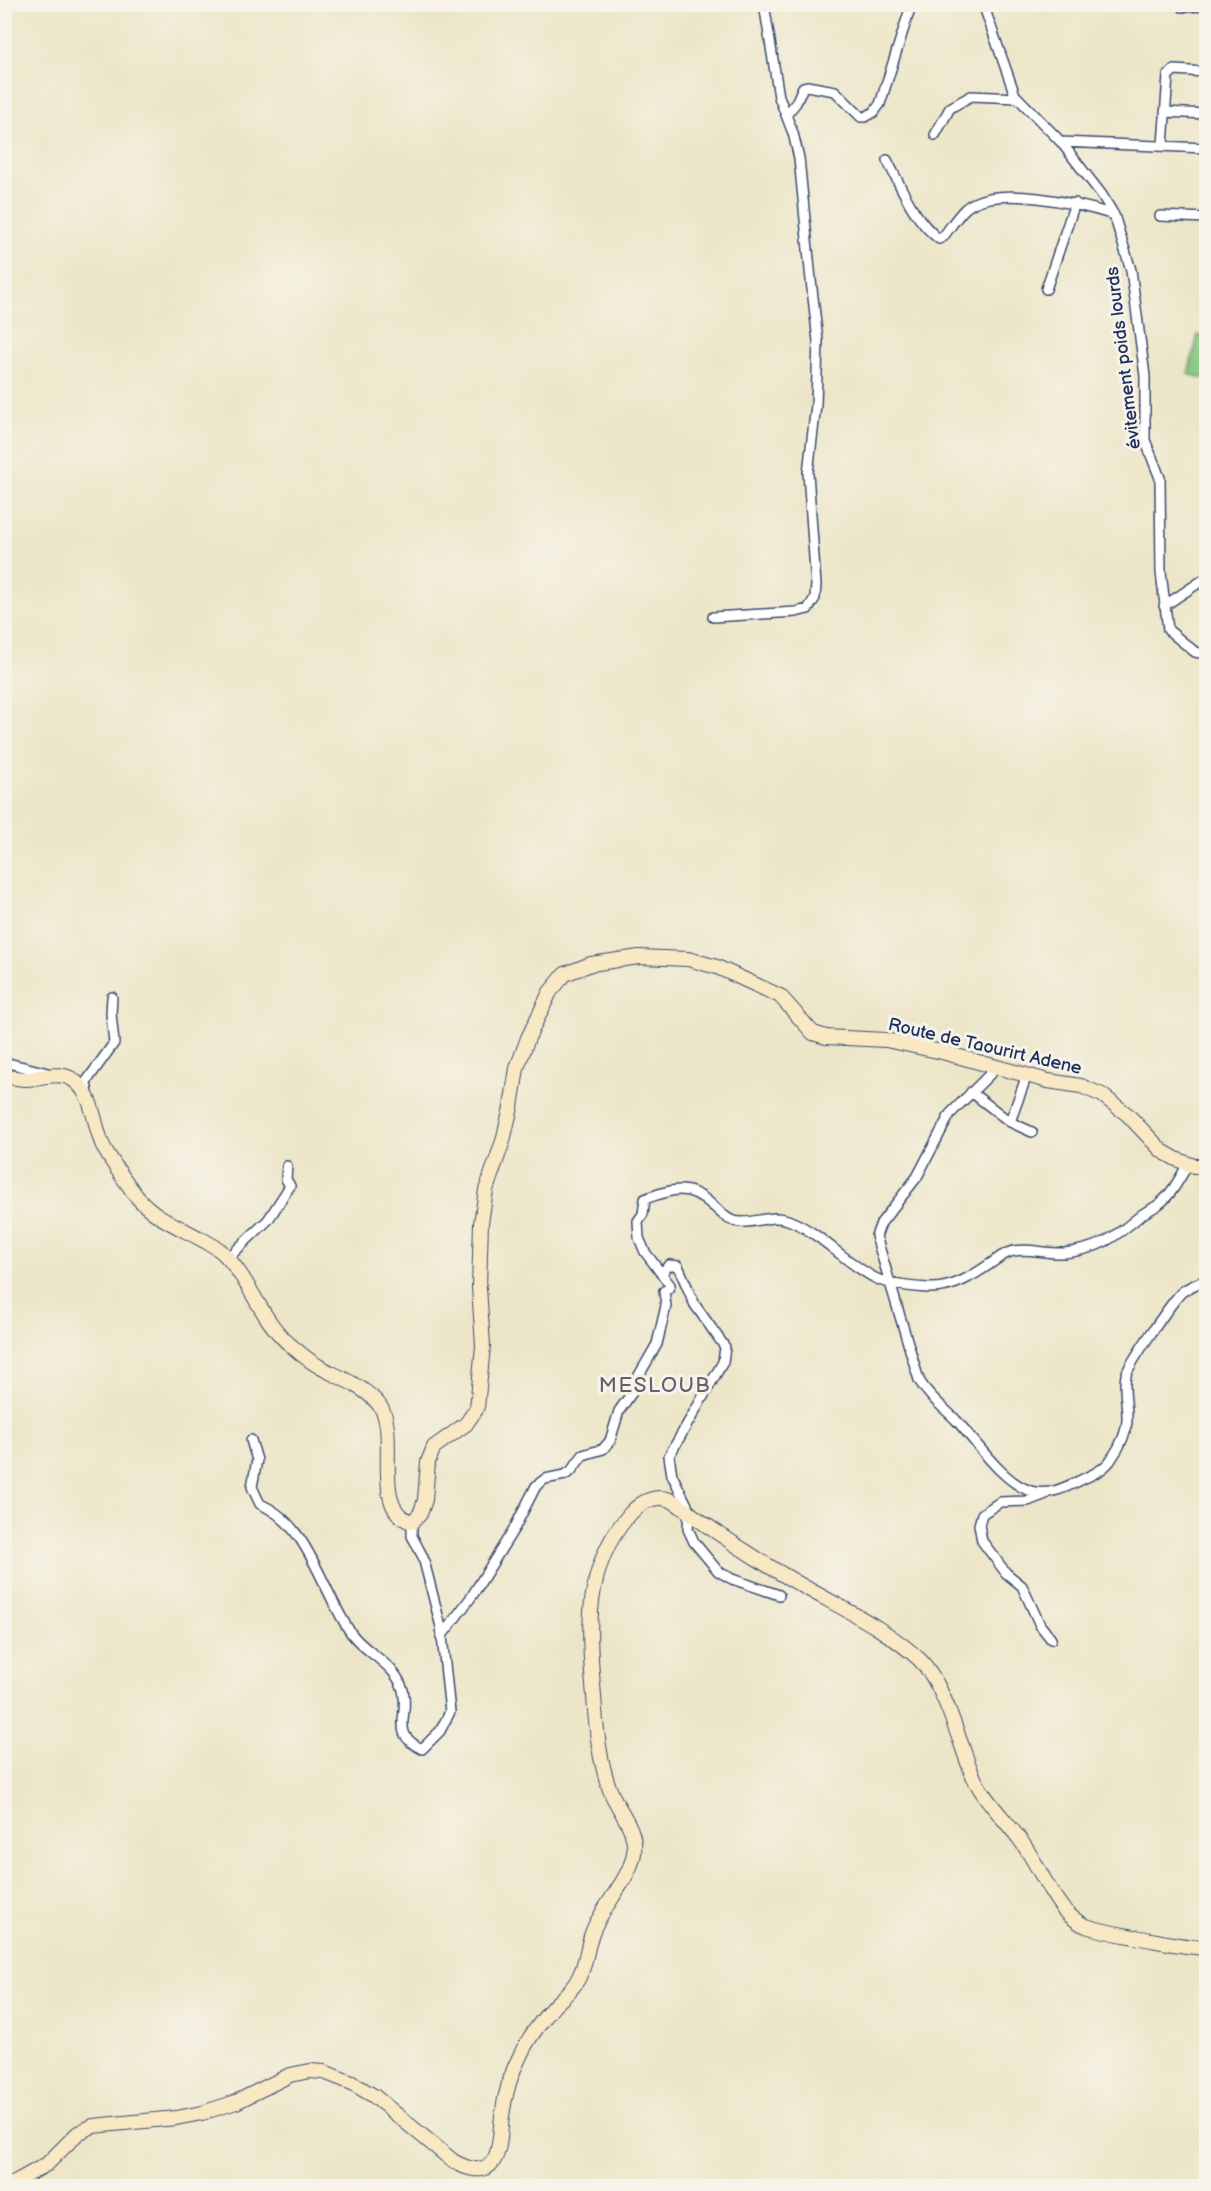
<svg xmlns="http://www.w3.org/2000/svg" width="1211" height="2191" font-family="'Balsamiq Sans',sans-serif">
	<rect width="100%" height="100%" fill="#f7f3e8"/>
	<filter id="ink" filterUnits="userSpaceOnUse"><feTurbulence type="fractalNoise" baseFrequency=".0167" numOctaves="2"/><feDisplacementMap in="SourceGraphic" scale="12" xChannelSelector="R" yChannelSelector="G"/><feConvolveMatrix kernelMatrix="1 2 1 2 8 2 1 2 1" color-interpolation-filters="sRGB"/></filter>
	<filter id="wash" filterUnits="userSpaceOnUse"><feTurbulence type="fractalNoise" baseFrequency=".008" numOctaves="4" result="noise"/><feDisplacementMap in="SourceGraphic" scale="24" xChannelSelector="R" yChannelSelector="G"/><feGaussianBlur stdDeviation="1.35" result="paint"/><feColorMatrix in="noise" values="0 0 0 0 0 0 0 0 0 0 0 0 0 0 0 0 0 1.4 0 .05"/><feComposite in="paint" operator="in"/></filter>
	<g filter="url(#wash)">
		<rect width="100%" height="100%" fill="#ece5c7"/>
		<path fill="#87c77f" stroke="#517b6e" stroke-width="1.5" d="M 1198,335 L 1206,338 L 1206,379 L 1188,374 Z"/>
	</g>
	<g filter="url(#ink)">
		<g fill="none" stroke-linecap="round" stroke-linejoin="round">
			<defs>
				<path id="street" d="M 983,4 L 1015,95 L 1061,142 L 1102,195 L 1114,215 L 1131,270 L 1145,376 L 1145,440 L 1160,478 L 1161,572 L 1168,630 L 1195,652 L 1206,654
					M 1182,7 L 1206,6
					M 1165,112 L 1206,114
					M 786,115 L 796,103 L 803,87 L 807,86 L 835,91 L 861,117 L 865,117 L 874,112 L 880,104 L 909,12
					M 935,135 L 950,108 L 971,96 L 1018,98
					M 1061,142 L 1206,148
					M 1163,145 L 1168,76 L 1174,70 L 1206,72
					M 887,160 C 902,188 913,219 939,239 L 943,237 C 950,228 957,216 966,208 C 996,183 1079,204 1114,215
					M 1160,216 L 1206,218
					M 1046,289 L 1075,203
					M 1164,606 L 1206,578
					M 713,617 L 796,612 L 808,609 L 815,598 L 816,585 L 808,473 L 816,405 L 818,341 L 811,280 L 799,158 L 793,133 L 779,97 L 764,4
					M 4,1062 L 48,1073
					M 997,1067 L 950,1114 L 917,1177 L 881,1223 L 876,1236 L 919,1380 C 928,1396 943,1407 956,1420 C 976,1441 1003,1483 1031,1491 C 1048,1496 1064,1488 1079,1481 C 1091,1475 1105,1470 1112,1458 C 1120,1447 1128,1430 1127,1416 C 1127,1402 1123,1389 1126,1375 C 1129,1364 1173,1300 1182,1292 C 1188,1287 1199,1283 1206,1280
					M 1027,1075 L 1010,1122 L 1032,1132
					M 971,1092 L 1010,1122
					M 88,1094 L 86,1082 L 114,1043 L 111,1014 L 112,997
					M 228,1258 L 268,1220 L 290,1186 L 286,1179 L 287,1166
					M 662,1273 L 669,1265 L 678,1266 L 695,1305 L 725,1347 L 723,1362 L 669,1456 L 672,1475 L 690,1511
					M 251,1440 L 257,1460 L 252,1487 L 260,1504 C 309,1524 322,1592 351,1633 C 366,1654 395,1663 403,1690 C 410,1716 389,1733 422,1749 L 440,1731 L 450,1712 L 441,1627 L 423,1557 L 412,1536 L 412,1522
					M 1046,1494 L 1028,1501 L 1000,1502 L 982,1514 L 979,1525 L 982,1541 L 1006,1573 L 1022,1586 L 1040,1625 L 1051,1639
					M 689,1512 L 688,1529 L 694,1542 L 718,1571 L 732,1579 L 779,1595
					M 441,1637 L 472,1596 L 515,1527 L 536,1486 L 545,1479 L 565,1475 L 571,1471 L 583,1455 L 603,1449 L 610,1441 L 619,1411 L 631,1394 L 634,1384 L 657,1344 L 666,1306 L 664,1291 L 668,1289 L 670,1285 L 645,1252 L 639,1238 L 638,1221 L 643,1214 L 645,1199 C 672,1189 689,1183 712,1205 C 719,1210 725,1219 734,1221 C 751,1226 771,1213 788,1220 C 820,1232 844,1262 875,1278 C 889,1285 912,1287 928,1288 C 952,1289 971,1277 990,1264 C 998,1259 1005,1252 1014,1251 C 1030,1248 1047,1254 1064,1253 C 1099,1249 1114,1238 1140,1216 C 1146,1211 1153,1209 1159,1204 C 1172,1194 1180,1178 1188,1164"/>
				<path id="secondary" d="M 4,1077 C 12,1077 20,1079 27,1079 C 41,1078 59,1071 72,1079 C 95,1094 93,1126 104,1148 C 113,1164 126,1182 137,1197 C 154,1217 179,1227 201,1239 C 208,1243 215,1246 221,1251 C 252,1280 260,1322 294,1348 C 302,1355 311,1362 320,1367 C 340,1378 366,1387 380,1406 C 400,1433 370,1511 412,1522 L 420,1514 L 425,1500 L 428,1462 L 434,1447 L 466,1424 L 477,1408 L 483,1346 L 479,1287 L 481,1223 L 486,1190 L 503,1141 L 511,1107 L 517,1068 L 528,1038 L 550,992 L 565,974 L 591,964 L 639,957 L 688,959 L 717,967 L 780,996 L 813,1033 L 826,1037 L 886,1040 L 942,1052 L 1048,1081 L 1081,1086 L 1102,1095 L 1128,1115 L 1162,1151 L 1176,1159 L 1194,1166 L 1206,1166
					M 8,2186 L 47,2164 L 78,2133 L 93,2126 L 176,2118 L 202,2113 L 236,2102 L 290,2075 L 310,2071 L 324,2072 L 352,2083 L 374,2096 L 453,2161 C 465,2168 484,2176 494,2160 C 501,2148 500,2130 502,2116 C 505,2094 510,2075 520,2056 C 528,2038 541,2022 553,2007 C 560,1999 569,1993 575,1984 C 586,1968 586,1950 592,1933 C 602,1906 630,1880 634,1853 C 637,1828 618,1811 610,1790 C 599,1761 596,1727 594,1696 C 588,1633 583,1567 629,1515 C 641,1501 658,1492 676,1503 C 716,1533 757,1560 801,1585 C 841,1608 886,1628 920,1660 C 944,1684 958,1738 971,1771 C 981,1797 1004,1818 1021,1841 C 1037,1863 1047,1889 1064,1910 C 1070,1916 1078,1923 1086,1926 C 1101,1931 1119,1934 1135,1937 C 1159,1941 1182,1947 1206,1948"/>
			</defs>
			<use href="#street" stroke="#3a4a6e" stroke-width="12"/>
			<use href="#secondary" stroke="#3a4a6e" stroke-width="16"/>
			<use href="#street" stroke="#fff" stroke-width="9"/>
			<use href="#secondary" stroke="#f8e8c3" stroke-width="14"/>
		</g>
	</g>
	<g text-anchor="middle" stroke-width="6" stroke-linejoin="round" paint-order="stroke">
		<g font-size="18" fill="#1b2f5e" stroke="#f7f3e8">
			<text transform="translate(1123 358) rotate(-97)" y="6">évitement poids lourds</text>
			<text transform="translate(985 1046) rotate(13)" y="6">Route de Taourirt Adene</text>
		</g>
		<g font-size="21" letter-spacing="1.5" fill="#635f6d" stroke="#f7f3e8">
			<text x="655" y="1392">MESLOUB</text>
		</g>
	</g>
	<rect width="1211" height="2191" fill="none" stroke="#f7f3e8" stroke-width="24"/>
</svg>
